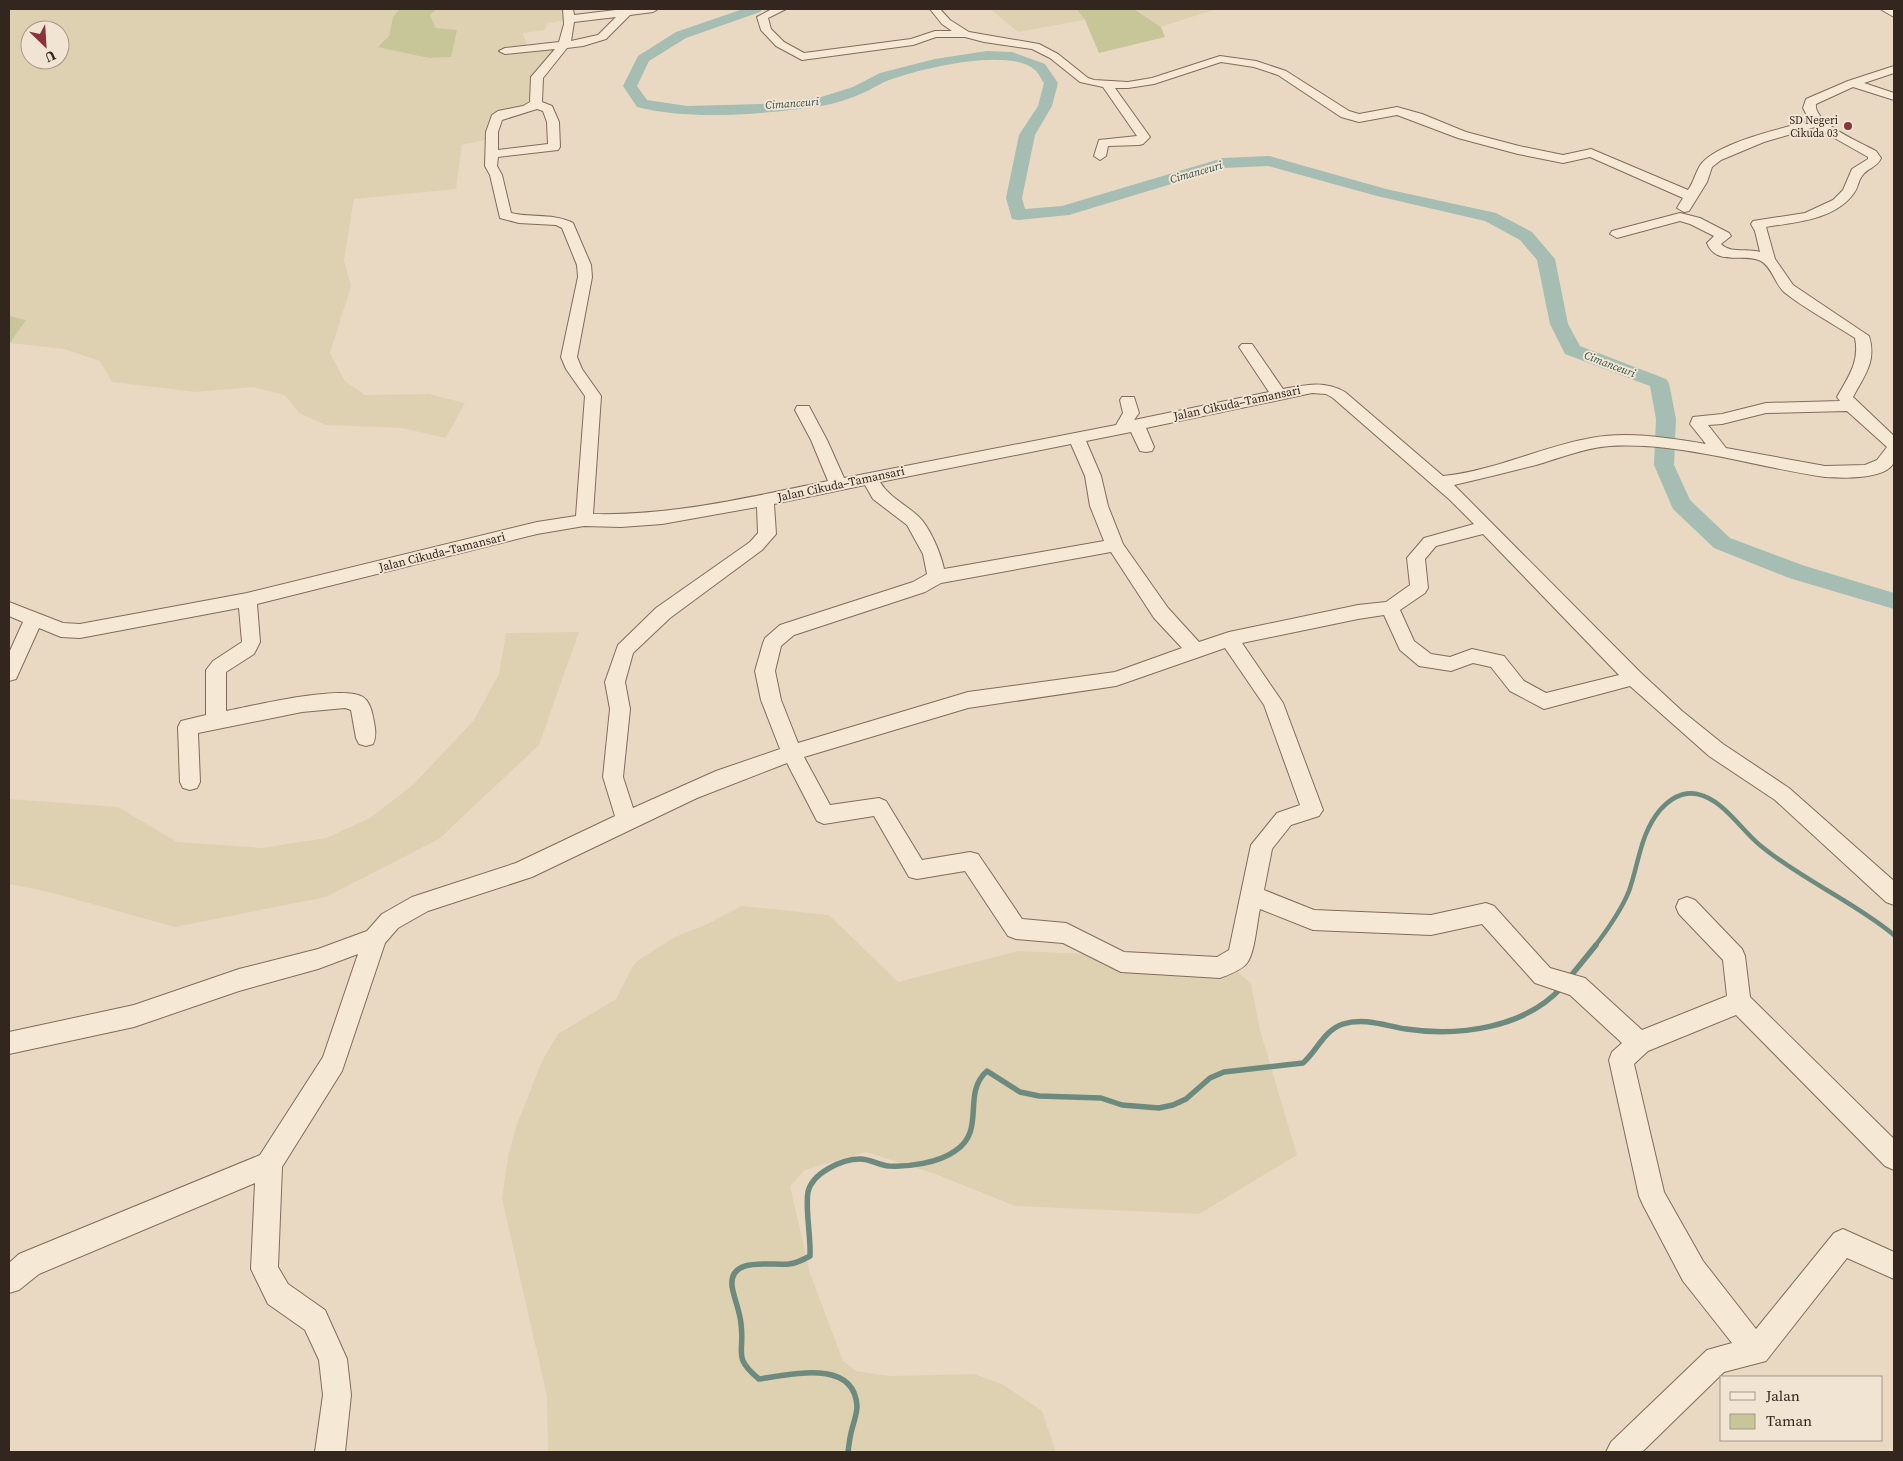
<svg xmlns="http://www.w3.org/2000/svg" width="1903" height="1461" font-family="'Source Serif 4',serif">
	<rect width="100%" height="100%" fill="#e9d9c3"/>
	<path fill="#ded1b1" fill-rule="evenodd" d="M 9,9 L 399,9 L 393,17 L 389,36 L 377,46 L 457,31 L 436,28 L 430,15 L 437,9 L 568,9 L 568,20 L 547,23 L 545,30 L 523,33 L 528,49 L 562,45 L 538,74 L 534,107 L 496,115 L 489,139 L 462,145 L 456,189 L 354,199 L 344,260 L 351,286 L 330,353 L 345,381 L 365,395 L 429,394 L 465,403 L 446,438 L 402,428 L 326,425 L 299,413 L 285,395 L 253,387 L 196,392 L 112,382 L 100,361 L 64,349 L 10,343 L 26,320 L 9,316 ZM 30,30 L 60,30 L 60,60 L 30,60 Z
		M 990,9 L 1076,9 L 1085,20 L 1018,32 Z
		M 1134,9 L 1216,9 L 1161,27 Z
		M 579,632 L 539,745 L 439,839 L 326,897 L 175,927 L 49,892 L 9,884 L 9,799 L 118,807 L 177,842 L 262,848 L 326,838 L 370,818 L 414,784 L 474,720 L 499,674 L 506,633 Z
		M 742,906 L 829,915 L 898,982 L 1018,951 L 1226,960 L 1251,984 L 1260,1030 L 1297,1155 L 1199,1214 L 1015,1206 L 935,1174 L 866,1152 L 805,1170 L 790,1186 L 810,1273 L 843,1361 L 856,1371 L 890,1376 L 974,1374 L 1002,1384 L 1042,1411 L 1056,1452 L 548,1452 L 547,1396 L 502,1199 L 508,1157 L 516,1127 L 542,1061 L 558,1034 L 616,999 L 633,966 L 640,959 L 675,937 L 703,926 Z"/>
	<path fill="#c6c698" d="M 399,9 L 437,9 L 430,15 L 436,28 L 457,30 L 451,57 L 429,58 L 377,47 L 389,36 L 393,17 Z
		M 1076,9 L 1134,9 L 1161,27 L 1165,37 L 1099,53 L 1085,20 Z
		M 9,316 L 26,320 L 10,343 L 9,343 Z"/>
	<g fill="none" stroke-linecap="round" stroke-linejoin="round">
		<path stroke="#6d8a7f" stroke-width="4.5" d="M 1595,946 C 1608,929 1621,911 1629,891 C 1639,863 1640,834 1660,810 C 1669,800 1682,791 1697,794 C 1723,799 1741,830 1761,846 C 1802,880 1853,901 1894,935"/>
		<path stroke="#6d8a7f" stroke-width="5.5" d="M 1570,977 L 1596,945
			M 848,1452 C 849,1444 850,1436 852,1429 C 854,1421 857,1414 857,1406 C 854,1358 790,1375 759,1379 C 732,1357 745,1353 741,1324 C 740,1311 734,1299 732,1286 C 729,1256 771,1266 789,1264 C 797,1263 803,1260 810,1256 C 811,1237 805,1208 808,1192 C 812,1173 842,1159 860,1159 C 870,1159 879,1165 889,1166 C 909,1167 938,1163 955,1151 C 987,1130 961,1094 987,1071 L 1020,1092 L 1039,1096 L 1101,1098 L 1122,1105 L 1159,1108 L 1173,1105 L 1186,1099 L 1210,1078 L 1224,1072 L 1303,1063 C 1318,1050 1323,1031 1343,1024 C 1364,1017 1386,1026 1406,1029 C 1459,1037 1525,1028 1562,987"/>
		<path fill="#a5bdb3" fill-rule="evenodd" d="M 743,9 L 762,9 L 760,12 L 686,38 L 649,61 L 637,86 L 647,100 L 687,106 L 761,104 L 821,97 L 853,87 L 880,73 L 935,59 L 987,51 L 1012,52 L 1045,64 L 1058,83 L 1052,106 L 1035,135 L 1022,198 L 1025,209 L 1062,206 L 1223,158 L 1269,156 L 1386,189 L 1496,213 L 1532,232 L 1555,259 L 1568,324 L 1580,346 L 1666,379 L 1669,383 L 1676,419 L 1674,465 L 1690,500 L 1730,538 L 1805,566 L 1894,593 L 1894,609 L 1789,578 L 1714,548 L 1673,509 L 1654,465 L 1656,419 L 1650,386 L 1565,354 L 1550,324 L 1537,260 L 1520,240 L 1485,221 L 1377,196 L 1268,166 L 1224,168 L 1069,215 L 1018,220 L 1012,219 L 1006,198 L 1019,135 L 1038,106 L 1044,83 C 1041,79 1039,73 1035,70 C 1009,47 923,68 892,79 C 882,82 874,88 865,92 C 852,98 835,104 821,106 C 765,114 692,121 637,107 L 623,86 L 638,56 L 676,32 Z"/>
		<defs>
			<path id="minor" d="M 563,9 L 573,9 L 574,15 L 624,9 L 658,9 L 653,12 L 630,15 L 606,39 L 583,46 L 567,48 L 543,78 L 542,102 L 552,106 L 559,122 L 560,147 L 558,150 L 498,157 L 497,166 L 502,175 L 511,213 C 532,218 554,213 573,223 L 591,265 L 592,277 L 577,357 L 582,369 L 601,396 L 593,514 C 672,516 751,497 828,481 L 811,440 L 795,410 L 797,406 L 809,406 L 811,410 L 827,440 L 844,478 L 1116,425 L 1123,413 L 1120,400 L 1122,397 L 1134,397 L 1139,413 L 1134,420 L 1269,392 L 1239,347 L 1242,344 L 1252,344 L 1283,389 C 1305,385 1324,380 1345,392 L 1443,476 C 1494,471 1541,447 1591,438 C 1629,431 1668,438 1706,444 L 1690,424 L 1693,417 L 1722,414 L 1766,403 L 1840,401 L 1837,397 C 1848,377 1860,362 1855,338 C 1832,323 1805,309 1784,292 C 1775,284 1772,267 1761,261 C 1743,252 1717,267 1707,243 L 1714,236 L 1690,224 L 1680,221 L 1617,238 L 1610,234 L 1612,231 L 1680,213 L 1700,218 L 1729,233 L 1731,236 L 1721,244 C 1731,254 1747,248 1760,252 L 1755,231 L 1751,224 L 1753,221 L 1805,213 L 1833,200 L 1843,190 L 1852,169 L 1868,159 L 1868,157 L 1815,127 L 1764,142 L 1721,160 L 1712,167 L 1707,182 L 1689,211 L 1684,212 L 1677,208 L 1683,198 L 1590,157 L 1563,163 L 1518,154 L 1458,138 L 1397,115 L 1359,122 L 1341,117 L 1278,75 L 1254,67 L 1221,62 L 1154,84 L 1128,88 L 1115,88 L 1150,137 L 1143,144 L 1139,145 L 1108,146 L 1106,156 L 1100,160 L 1094,156 L 1099,140 L 1137,136 L 1103,87 L 1080,82 L 1050,58 L 1032,49 L 984,42 L 965,37 L 936,37 L 913,45 L 802,60 L 776,46 L 761,30 L 757,17 L 772,9 L 786,9 L 768,18 L 771,29 L 784,42 L 804,53 L 911,39 L 935,31 L 952,31 L 942,24 L 930,9 L 940,9 L 950,20 L 969,32 L 1039,44 L 1058,54 L 1088,78 L 1094,80 L 1128,82 L 1152,78 L 1220,56 L 1256,61 L 1286,71 L 1349,111 L 1359,114 L 1397,107 L 1422,114 L 1466,132 L 1519,146 L 1563,155 L 1591,149 L 1688,190 C 1694,182 1696,170 1702,163 C 1720,142 1783,128 1810,121 L 1803,108 L 1806,99 L 1848,81 L 1894,66 L 1894,73 L 1864,83 L 1894,93 L 1894,100 L 1853,87 L 1816,104 C 1813,123 1862,143 1876,151 L 1881,158 C 1878,167 1867,168 1862,176 C 1858,181 1858,188 1854,193 C 1835,220 1796,222 1766,227 L 1775,259 L 1793,285 L 1869,336 C 1877,362 1864,376 1853,397 L 1894,436 C 1894,444 1897,457 1893,464 C 1883,480 1841,478 1825,477 C 1754,467 1683,442 1610,446 C 1584,448 1560,458 1536,465 C 1509,472 1481,479 1454,485 L 1641,673 L 1682,711 L 1723,744 L 1789,788 L 1894,881 L 1894,905 L 1886,902 L 1775,800 L 1709,756 L 1630,686 L 1544,709 L 1510,691 L 1491,667 L 1473,663 L 1451,671 L 1419,666 L 1400,650 L 1384,615 L 1358,619 L 1242,643 L 1283,703 L 1323,810 L 1319,816 L 1291,825 L 1272,849 L 1264,890 L 1314,910 L 1431,915 L 1486,903 L 1494,906 L 1550,968 L 1585,978 L 1642,1030 L 1727,996 L 1723,960 L 1679,914 L 1676,907 L 1679,900 L 1687,897 L 1695,900 L 1742,949 L 1745,956 L 1750,997 L 1894,1139 L 1894,1170 L 1885,1166 L 1736,1015 L 1648,1051 L 1634,1064 L 1664,1192 L 1703,1261 L 1756,1329 L 1834,1233 L 1843,1229 L 1894,1252 L 1894,1279 L 1847,1258 L 1766,1361 L 1724,1372 L 1642,1452 L 1606,1452 L 1611,1442 L 1707,1350 L 1732,1343 L 1683,1281 L 1643,1205 L 1639,1196 L 1609,1060 L 1612,1052 L 1622,1043 L 1570,995 L 1535,983 L 1482,924 L 1431,935 L 1313,930 L 1260,909 C 1257,921 1255,953 1247,963 C 1242,970 1228,975 1220,978 L 1121,972 L 1063,943 L 1016,939 L 1008,936 L 965,871 L 917,879 L 909,877 L 874,816 L 824,824 L 817,821 L 787,763 L 697,798 L 532,877 L 428,911 L 398,928 L 385,943 L 342,1071 L 282,1167 L 278,1267 L 288,1284 L 325,1310 L 347,1359 L 351,1395 L 345,1452 L 315,1452 L 323,1395 L 319,1360 L 305,1330 L 268,1304 L 251,1269 L 255,1183 L 39,1274 L 19,1290 L 9,1293 L 9,1263 L 19,1254 L 260,1155 L 323,1057 L 358,954 L 318,969 L 239,991 L 134,1027 L 9,1054 L 9,1032 L 134,1005 L 239,969 L 318,949 L 367,931 L 382,914 L 412,897 L 516,863 L 615,816 L 603,777 L 610,709 L 605,682 L 618,645 L 656,608 L 750,542 L 758,533 L 757,507 L 662,524 L 621,527 L 584,526 L 537,534 L 257,604 L 260,642 L 254,654 L 226,672 L 226,711 C 252,706 342,684 363,697 C 369,701 372,711 373,717 C 375,726 377,736 373,744 L 366,746 L 359,744 L 356,738 L 351,710 L 345,708 L 302,712 L 198,733 L 200,782 L 197,788 L 190,790 L 183,788 L 180,782 L 178,727 L 181,721 L 206,715 L 206,670 L 213,661 L 242,642 L 239,608 L 80,638 L 61,637 L 39,628 L 16,679 L 9,681 L 9,653 L 23,622 L 9,616 L 9,602 L 63,623 L 80,624 L 247,593 L 537,522 L 576,516 L 585,396 L 566,369 L 561,357 L 578,277 L 577,265 L 562,228 L 556,225 L 519,223 L 500,218 L 490,175 L 485,166 L 486,132 L 492,115 L 498,111 L 523,106 L 530,102 L 531,77 L 555,49 L 505,54 L 499,51 L 505,48 L 559,42 L 564,24 ZM 616,17 L 598,35 L 571,41 L 574,22 ZM 537,109 L 543,111 L 547,122 L 548,144 L 498,150 L 498,132 L 502,120 ZM 1312,393 L 1326,394 L 1333,398 L 1450,500 L 1474,524 L 1424,538 L 1407,558 L 1410,585 L 1386,602 L 1358,605 L 1229,632 L 1199,642 L 1168,608 L 1123,544 L 1108,506 L 1101,476 L 1086,441 L 1131,432 L 1140,451 L 1146,452 L 1152,451 L 1154,447 L 1146,428 ZM 1847,411 L 1887,447 L 1877,460 L 1865,465 L 1825,466 L 1726,448 L 1708,425 L 1722,424 L 1766,413 ZM 1071,444 L 1085,476 L 1090,506 L 1104,541 L 944,569 C 941,554 930,527 918,516 C 905,504 889,497 880,482 ZM 865,485 L 873,499 L 907,525 L 923,554 L 927,574 L 913,582 L 780,625 L 765,638 L 763,643 L 755,671 L 761,700 L 780,749 L 716,771 L 633,808 L 623,777 L 630,709 L 625,682 L 633,653 L 670,618 L 762,550 L 776,534 L 774,504 ZM 1483,534 L 1619,675 L 1546,693 L 1524,681 L 1504,656 L 1472,649 L 1450,657 L 1431,654 L 1414,641 L 1400,610 L 1425,593 L 1428,588 L 1425,559 L 1436,546 ZM 1111,552 L 1154,618 L 1182,648 L 1115,672 L 968,692 L 798,743 L 781,700 L 775,671 L 781,646 L 794,635 L 925,592 L 941,583 ZM 1225,648 L 1264,705 L 1300,805 L 1277,813 L 1251,845 L 1229,950 L 1217,957 L 1124,952 L 1066,923 L 1022,919 L 978,854 L 970,852 L 922,860 L 886,801 L 879,798 L 830,805 L 804,757 L 968,708 L 1116,686 Z
				M 1880,9 L 1894,10 L 1894,17 Z"/>
		</defs>
		<use href="#minor" stroke="#826b5c" stroke-width="2"/>
		<use href="#minor" fill="#f5e8d5" fill-rule="evenodd"/>
	</g>
	<circle fill="#8b323e" stroke="#f1e4d2" stroke-width="2" cx="1848" cy="126" r="5"/>
	<g text-anchor="middle" stroke-width="4" stroke-linejoin="round" paint-order="stroke">
		<g font-size="11" font-style="italic" fill="#2f514b" stroke="#f1e4d2">
			<text transform="translate(792 103) rotate(-4)" y="4">Cimanceuri</text>
			<text transform="translate(1196 172) rotate(-16)" y="4">Cimanceuri</text>
			<text transform="translate(1610 364) rotate(21)" y="4">Cimanceuri</text>
		</g>
		<g font-size="11" fill="#33261e" stroke="#f1e4d2" text-anchor="end">
			<text x="1838" y="124">SD Negeri<tspan x="1838" dy="13">Cikuda 03</tspan></text>
		</g>
		<g font-size="12" fill="#33261e" stroke="#f1e4d2">
			<text transform="translate(1237 403) rotate(-12)" y="4">Jalan Cikuda–Tamansari</text>
			<text transform="translate(841 484) rotate(-12)" y="4">Jalan Cikuda–Tamansari</text>
			<text transform="translate(442 552) rotate(-14)" y="4">Jalan Cikuda–Tamansari</text>
		</g>
	</g>
	<rect width="1903" height="1461" fill="none" stroke="#33261e" stroke-width="20"/>
	<rect x="1720" y="1376" width="162" height="65" fill="#f1e4d2" stroke="#a5988a"/>
	<rect x="1730" y="1392" width="25" height="8" fill="#f5e8d5" stroke="#a5988a"/>
	<text x="1766" y="1401" font-size="15" fill="#33261e">Jalan</text>
	<rect x="1730" y="1414" width="25" height="15" fill="#c6c698" stroke="#a5988a"/>
	<text x="1766" y="1426" font-size="15" fill="#33261e">Taman</text>
	<g transform="translate(45 45) rotate(155)"><circle r="24" fill="#f1e4d2" stroke="#a5988a"/>
	<path d="M0-4L9 19L0 12L-9 19Z" fill="#8b323e"/>
	<text y="-8" font-size="14" font-weight="bold" text-anchor="middle" fill="#33261e">U</text>
	</g>
</svg>
